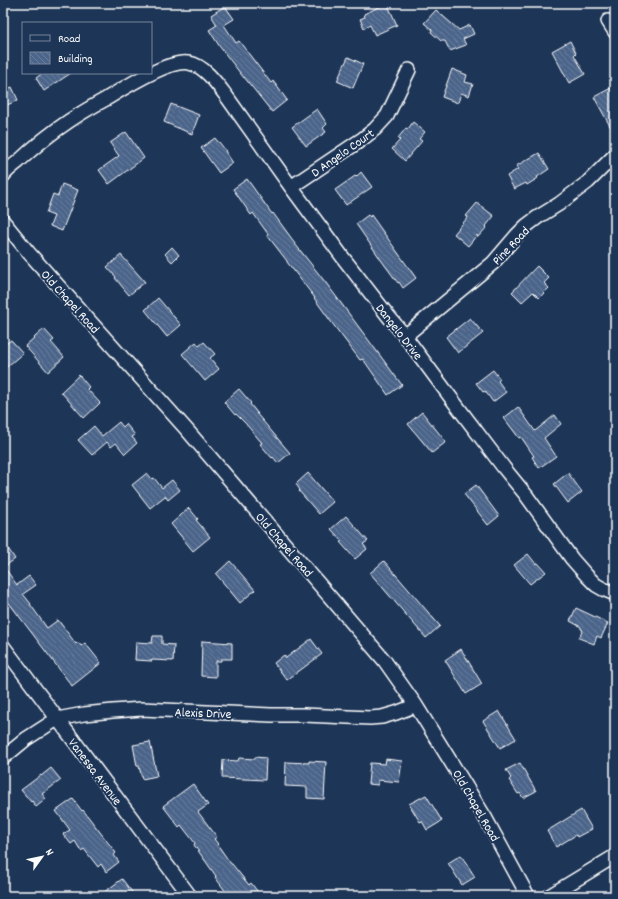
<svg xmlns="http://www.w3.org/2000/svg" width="618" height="899" font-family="Dekko,sans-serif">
	<defs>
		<pattern id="building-back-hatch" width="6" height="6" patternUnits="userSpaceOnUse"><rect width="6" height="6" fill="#4c658a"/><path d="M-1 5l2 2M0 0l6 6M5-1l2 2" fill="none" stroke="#677c9c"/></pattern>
	</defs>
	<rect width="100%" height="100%" fill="#1d3557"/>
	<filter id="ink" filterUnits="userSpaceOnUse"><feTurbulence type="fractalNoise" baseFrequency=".025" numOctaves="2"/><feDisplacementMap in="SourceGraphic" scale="8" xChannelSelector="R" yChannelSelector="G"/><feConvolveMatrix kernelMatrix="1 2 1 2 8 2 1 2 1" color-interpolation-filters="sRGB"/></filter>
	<g filter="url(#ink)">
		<path fill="url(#building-back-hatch)" stroke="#fff" d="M 387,3 L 397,25 L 375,35 L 370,25 L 364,28 L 360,19 L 365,17 L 364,14 Z
			M 225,6 L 234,19 L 224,25 L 236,43 L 239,41 L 271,83 L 273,81 L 287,100 L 272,112 L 244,77 L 244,78 L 220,47 L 209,30 L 217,25 L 211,15 Z
			M 436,10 L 459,30 L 470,25 L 474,34 L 463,39 L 466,45 L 450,51 L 445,41 L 441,41 L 431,32 L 432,30 L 424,23 Z
			M 570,41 L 576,53 L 574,55 L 585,74 L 569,83 L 552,51 Z
			M 348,57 L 363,64 L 353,88 L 337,81 Z
			M 452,69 L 467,75 L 465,82 L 473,84 L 469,96 L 461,93 L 458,103 L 442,97 Z
			M 43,73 L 71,73 L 44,91 L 36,78 Z
			M 12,87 L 18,100 L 3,107 L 3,91 Z
			M 611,88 L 615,95 L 615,135 L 594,97 Z
			M 171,104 L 199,115 L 192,134 L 164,122 Z
			M 317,109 L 327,124 L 323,128 L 326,132 L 306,146 L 292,127 Z
			M 413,122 L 425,132 L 419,139 L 422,141 L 405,161 L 392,149 L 400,140 L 398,138 L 406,128 L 408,129 Z
			M 126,132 L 144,158 L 109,184 L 99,170 L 119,156 L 110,143 Z
			M 215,138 L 218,142 L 219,142 L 226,151 L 225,151 L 233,163 L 219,173 L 201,148 Z
			M 539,153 L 549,169 L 537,177 L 538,178 L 527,185 L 526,183 L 514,189 L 507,176 L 518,169 L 516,166 Z
			M 361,172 L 372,187 L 346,205 L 335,190 L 355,176 L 356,177 Z
			M 247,179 L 272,214 L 273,213 L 292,239 L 292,240 L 326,283 L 402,385 L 388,395 L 363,359 L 360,360 L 332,323 L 314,298 L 315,298 L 287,262 L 287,261 L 267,235 L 268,234 L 253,213 L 251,215 L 233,189 Z
			M 62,184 L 78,190 L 62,231 L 50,226 L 54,216 L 46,213 L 53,194 L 58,196 Z
			M 477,203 L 494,216 L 486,226 L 487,227 L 478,237 L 477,235 L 468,246 L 454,234 L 468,217 L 466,216 Z
			M 368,215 L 370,217 L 371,215 L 416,278 L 403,288 L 399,282 L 398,283 L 384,264 L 356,224 Z
			M 172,247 L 179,255 L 172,262 L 165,254 Z
			M 121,255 L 145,282 L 129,295 L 115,278 L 116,277 L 107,267 Z
			M 537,266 L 549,278 L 544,283 L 549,288 L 539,298 L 533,292 L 522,302 L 512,292 Z
			M 158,298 L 181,325 L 167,337 L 145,310 Z
			M 470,318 L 483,333 L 458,353 L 446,337 Z
			M 44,329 L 54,340 L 51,342 L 64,357 L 48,372 L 25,346 Z
			M 11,340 L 23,353 L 3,370 L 3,346 Z
			M 196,342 L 199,346 L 204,342 L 215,354 L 210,358 L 219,369 L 205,381 L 182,354 Z
			M 493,370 L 500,379 L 498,381 L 506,392 L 493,402 L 485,391 L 483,392 L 476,383 Z
			M 79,375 L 89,387 L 87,389 L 100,403 L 84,418 L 61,392 Z
			M 239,389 L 251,403 L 250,404 L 258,414 L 256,413 L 290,453 L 278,463 L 273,457 L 272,458 L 260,444 L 262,443 L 246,424 L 236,414 L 235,415 L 224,402 Z
			M 518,407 L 535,431 L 555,415 L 561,424 L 544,438 L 556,456 L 539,468 L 532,457 L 534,456 L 521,437 L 519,438 L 504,418 Z
			M 422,412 L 446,442 L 432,453 L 408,424 Z
			M 119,422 L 123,427 L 126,424 L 135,435 L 132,437 L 137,443 L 125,454 L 116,443 L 111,447 L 107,442 L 92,455 L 78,440 L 94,426 L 102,436 Z
			M 147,473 L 152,479 L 154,478 L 162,488 L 172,480 L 180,490 L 168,500 L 165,496 L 150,508 L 132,485 Z
			M 308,473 L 333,502 L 319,514 L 299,491 L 300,490 L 296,484 Z
			M 568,473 L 582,492 L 568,503 L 554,484 Z
			M 476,485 L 499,516 L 488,525 L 464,494 Z
			M 189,508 L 198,519 L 196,520 L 210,537 L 193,551 L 171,524 Z
			M 346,516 L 368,541 L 363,544 L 367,549 L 355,559 L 340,542 L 342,541 L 331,529 Z
			M 3,541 L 15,559 L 4,567 L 17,585 L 29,576 L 36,585 L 23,594 L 31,604 L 30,604 L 47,628 L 58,620 L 76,644 L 78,642 L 81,646 L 85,643 L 101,663 L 72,686 L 3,595 Z
			M 528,554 L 536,564 L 538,563 L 546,572 L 530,584 L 514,565 Z
			M 230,561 L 255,590 L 240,603 L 216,574 Z
			M 384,561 L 440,626 L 426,638 L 370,573 Z
			M 576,608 L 608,623 L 601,638 L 597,636 L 594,644 L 579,638 L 583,630 L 581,629 L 581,627 L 570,621 Z
			M 153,636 L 162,636 L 162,644 L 174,645 L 173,661 L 152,660 L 152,661 L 135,660 L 136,642 L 152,643 Z
			M 311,639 L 322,654 L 287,680 L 274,663 L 284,655 L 286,658 Z
			M 202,641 L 232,643 L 232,659 L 221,659 L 221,661 L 216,661 L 216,677 L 201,676 Z
			M 461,649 L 482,684 L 466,694 L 445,660 Z
			M 499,711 L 516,739 L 500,748 L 483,721 Z
			M 150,742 L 157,776 L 142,779 L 139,766 L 137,766 L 133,745 Z
			M 255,757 L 266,758 L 265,780 L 222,778 L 223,760 L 238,761 L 239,758 L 255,759 Z
			M 386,759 L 402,761 L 399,782 L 378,780 L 378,785 L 368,784 L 370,763 L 385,764 Z
			M 309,761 L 326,762 L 324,799 L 307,798 L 307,787 L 285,786 L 286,762 L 309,763 Z
			M 520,763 L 536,791 L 523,798 L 520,793 L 518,794 L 509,780 L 511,778 L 506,770 Z
			M 51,768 L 61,780 L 42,794 L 46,799 L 36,807 L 32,801 L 31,802 L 21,790 L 41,775 L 41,776 Z
			M 193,784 L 208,805 L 198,812 L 217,837 L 214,839 L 218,844 L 217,844 L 231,864 L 232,864 L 249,885 L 251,883 L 261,896 L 229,896 L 215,877 L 216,876 L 194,845 L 195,843 L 181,825 L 179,827 L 163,806 Z
			M 426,795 L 442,821 L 427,830 L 422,821 L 420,822 L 409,804 Z
			M 73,799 L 82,811 L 83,810 L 116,853 L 114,855 L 119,862 L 106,872 L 101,864 L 98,867 L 84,849 L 81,851 L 75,841 L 71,844 L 63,834 L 70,830 L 56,811 Z
			M 581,810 L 592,829 L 577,837 L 576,835 L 556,847 L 547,831 Z
			M 461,855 L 475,877 L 462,885 L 448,863 Z
			M 122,879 L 135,896 L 99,896 Z"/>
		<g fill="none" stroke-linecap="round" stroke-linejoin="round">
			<defs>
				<path id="minor" d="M 608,21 L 615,32
					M 3,176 C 7,170 13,166 19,161 C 34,147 51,133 69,121 C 81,113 93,106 106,99 C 124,88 169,59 189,63 C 204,65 218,85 227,97 L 291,187 L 344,259 L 389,317 L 405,336 L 451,398 L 504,468 L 526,495 L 572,559 L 587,576 L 596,585 L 603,589 L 615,594
					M 291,187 L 361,140 L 375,129 L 387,116 L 409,70
					M 3,221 L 29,253 L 187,430 L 384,660 L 415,704 L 459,775 L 486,819 L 528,896
					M 405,336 L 493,263 L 517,235 L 526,226 L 538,217 L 559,204 L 588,182 L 615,155
					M 3,646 L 190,896
					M 3,758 L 26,739 L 57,719 L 84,714 L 113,711 L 142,709 L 271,715 L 304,715 L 370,718 L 382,717 L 396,713 L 409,708 L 415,704
					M 549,896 L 615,856"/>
			</defs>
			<use href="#minor" stroke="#fff" stroke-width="16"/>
			<use href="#minor" stroke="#1d3557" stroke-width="13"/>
		</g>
	</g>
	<g text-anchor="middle" stroke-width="4" stroke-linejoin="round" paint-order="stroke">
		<g font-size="13" fill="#fff" stroke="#1d3557">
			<text transform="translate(342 152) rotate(-35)" y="5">D Angelo Court</text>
			<text transform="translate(510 245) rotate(-46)" y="5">Pine Road</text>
			<text transform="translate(71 301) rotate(48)" y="5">Old Chapel Road</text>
			<text transform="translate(400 331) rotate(52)" y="5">Dangelo Drive</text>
			<text transform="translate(285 544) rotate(49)" y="5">Old Chapel Road</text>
			<text transform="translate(203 712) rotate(2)" y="5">Alexis Drive</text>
			<text transform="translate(96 771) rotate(53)" y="5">Vanessa Avenue</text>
			<text transform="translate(477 805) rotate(60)" y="5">Old Chapel Road</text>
		</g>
	</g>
	<rect width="618" height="899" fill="none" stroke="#1d3557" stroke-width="16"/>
	<rect x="8" y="8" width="602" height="883" fill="none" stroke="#fff" stroke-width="1.5" filter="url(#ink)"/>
	<rect x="22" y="22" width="130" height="52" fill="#1d3557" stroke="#77869a"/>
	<rect x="30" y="35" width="20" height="6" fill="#1d3557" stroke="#77869a"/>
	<text x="58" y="42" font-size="12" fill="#ffffff">Road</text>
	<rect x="30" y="52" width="20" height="12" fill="url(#building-back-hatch)" stroke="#77869a"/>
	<text x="58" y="62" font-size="12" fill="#ffffff">Building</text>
	<g transform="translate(42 857) rotate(57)" stroke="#1d3557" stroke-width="3" paint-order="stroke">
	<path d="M0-3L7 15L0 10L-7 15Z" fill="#ffffff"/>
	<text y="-6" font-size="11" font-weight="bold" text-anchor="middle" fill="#ffffff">N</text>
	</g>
</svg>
